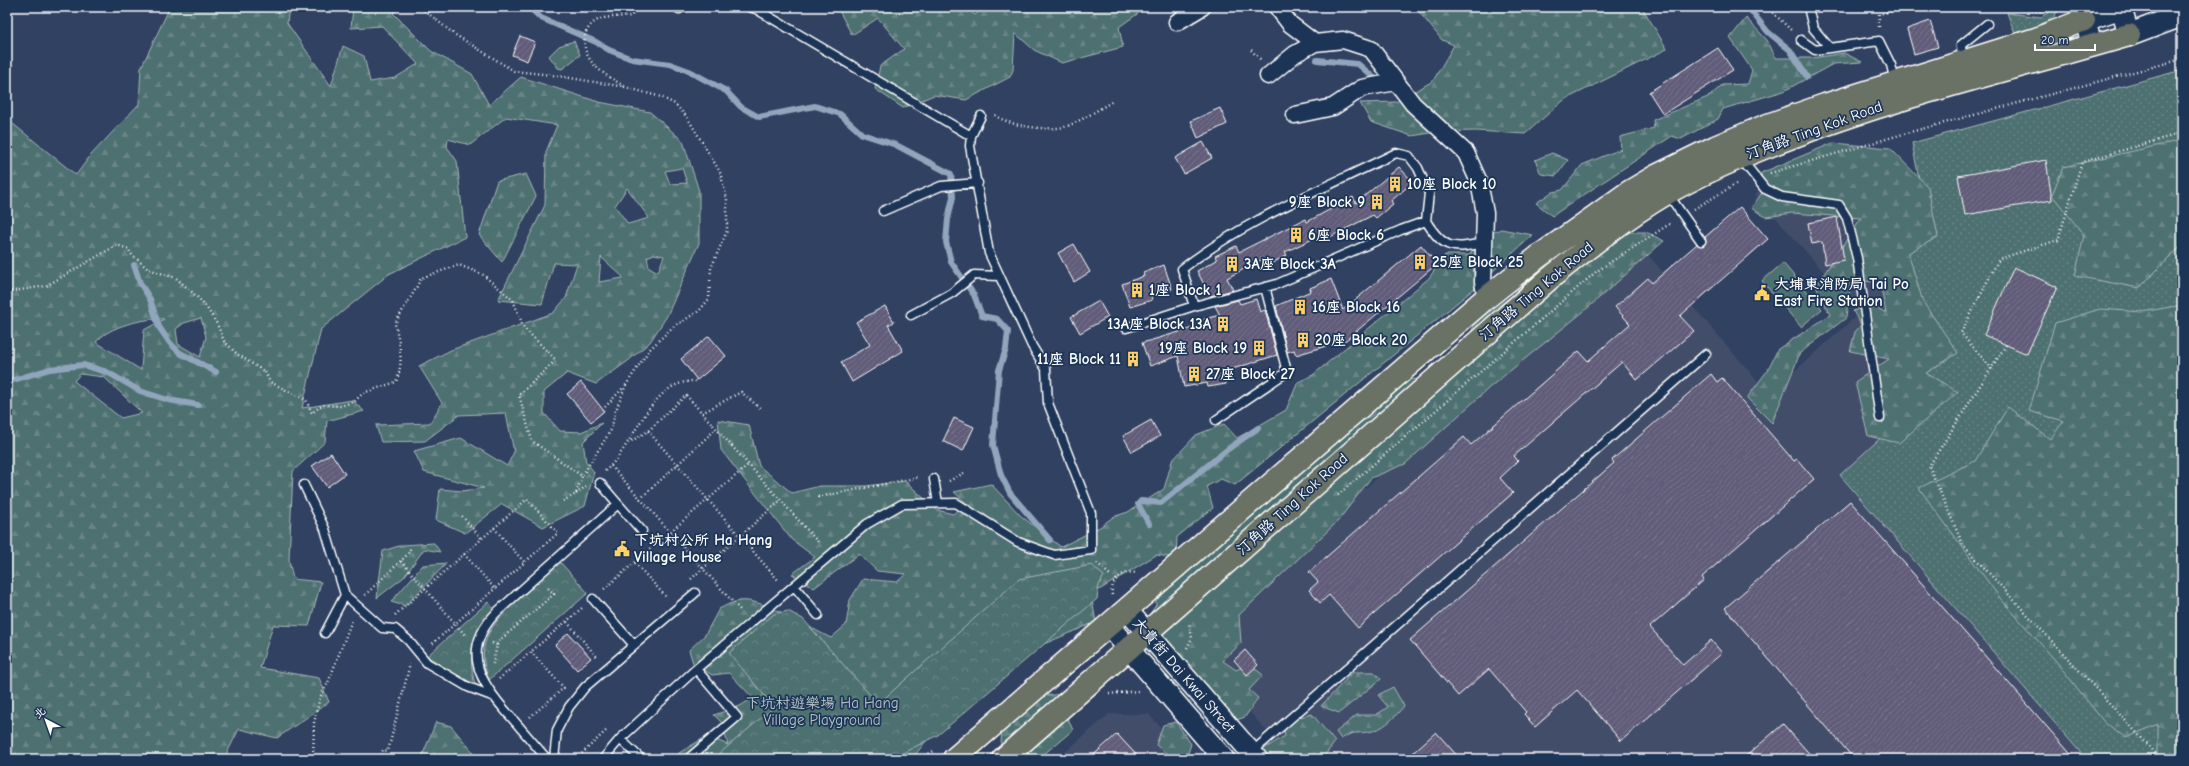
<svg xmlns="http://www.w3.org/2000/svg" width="2189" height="766" font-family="'Comic Neue','LXGW WenKai TC',sans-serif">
	<defs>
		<pattern id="grass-dots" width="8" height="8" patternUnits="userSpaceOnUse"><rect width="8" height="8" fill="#4e7071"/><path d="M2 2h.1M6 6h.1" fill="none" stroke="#698586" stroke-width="1.8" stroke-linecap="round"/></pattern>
		<pattern id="forest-firs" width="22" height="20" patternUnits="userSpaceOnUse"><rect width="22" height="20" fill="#4e7071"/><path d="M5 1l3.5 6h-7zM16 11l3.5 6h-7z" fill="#698586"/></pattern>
		<pattern id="park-crowns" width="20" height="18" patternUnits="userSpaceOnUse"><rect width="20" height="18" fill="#4e7071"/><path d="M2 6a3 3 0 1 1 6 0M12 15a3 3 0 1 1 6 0" fill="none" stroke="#698586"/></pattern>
		<pattern id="building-hatch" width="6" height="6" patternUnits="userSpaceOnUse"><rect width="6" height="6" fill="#605c79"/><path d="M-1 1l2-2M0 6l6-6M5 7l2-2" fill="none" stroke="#78748d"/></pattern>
	</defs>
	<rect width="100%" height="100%" fill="#314161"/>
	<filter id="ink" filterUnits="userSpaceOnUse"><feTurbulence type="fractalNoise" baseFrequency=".025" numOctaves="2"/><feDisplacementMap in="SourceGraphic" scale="8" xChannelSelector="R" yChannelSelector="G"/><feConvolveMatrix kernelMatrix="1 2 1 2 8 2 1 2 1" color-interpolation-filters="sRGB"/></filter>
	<g filter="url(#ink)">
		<path fill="#434d6b" d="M 1850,158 L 1930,393 L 1840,475 L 2086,759 L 1291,759 L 1206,662 L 1212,621 L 1642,248 L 1769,394 L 1860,313 L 1755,194 L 1773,179 Z
			M 1109,714 L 1149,714 L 1188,759 L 1057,759 Z"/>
		<path fill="url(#grass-dots)" stroke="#a6b8b8" d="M 2057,7 L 2060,7 C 2053,25 2031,28 2015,33 L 2007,13 L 2041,17 Z
			M 2182,70 L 2182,759 L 2086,759 L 1840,475 L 1930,393 L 1874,196 L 1922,194 L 1912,143 Z"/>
		<path fill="url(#forest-firs)" stroke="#a6b8b8" fill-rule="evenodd" d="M 170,7 L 289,7 L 287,23 L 331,86 L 343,46 L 364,56 L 370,82 L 395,78 L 418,64 L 382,26 L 351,28 L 353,7 L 400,7 L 393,13 L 431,51 L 472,74 L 489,105 L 521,77 L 599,102 L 650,112 L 683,141 L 699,191 L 699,243 L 667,316 L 650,342 L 628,361 L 596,384 L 567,373 L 544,392 L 544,413 L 560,431 L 581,432 L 602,423 L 583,442 L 586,462 L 594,472 L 585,506 L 543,527 L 502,504 L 465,533 L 436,520 L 440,489 L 462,491 L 484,488 L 424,472 L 414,451 L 461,438 L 507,466 L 514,452 L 506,413 L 459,415 L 425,441 L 381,442 L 376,425 L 430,423 L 442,403 L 419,366 L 451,350 L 553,313 L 566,298 L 577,264 L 554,263 L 542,304 L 498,300 L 545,205 L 546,152 L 557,125 L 506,117 L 470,145 L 448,139 L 447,147 L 457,161 L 465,237 L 389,274 L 321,329 L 302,408 L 352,400 L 364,411 L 327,421 L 325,442 L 293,471 L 289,560 L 293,579 L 321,582 L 309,626 L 273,625 L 260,668 L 319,678 L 329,702 L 277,738 L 239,729 L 224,759 L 7,759 L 7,119 L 76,175 L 91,155 L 139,104 L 141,68 ZM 682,168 L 687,183 L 670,184 L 665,171 ZM 627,188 L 649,218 L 628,224 L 615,206 ZM 654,254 L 664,256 L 658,272 L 649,267 L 647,257 ZM 601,257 L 623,277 L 623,278 L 599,282 ZM 201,318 L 206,337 L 200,357 L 178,344 L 176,329 L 184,323 ZM 164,319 L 144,330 L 141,370 L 96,342 C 109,326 144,318 164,319 ZM 80,374 L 104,377 L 142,413 L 121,418 L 74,381 Z
			M 837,7 L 965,7 L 975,15 L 984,7 L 1147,7 L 1119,27 L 1123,47 L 1062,63 L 1034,50 L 1015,33 L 1013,70 L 1010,77 L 966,100 L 934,95 L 903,108 L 875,89 L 880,66 L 904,49 L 878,18 L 852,35 Z
			M 1415,7 L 1642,7 L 1667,49 L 1564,100 L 1525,134 L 1476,131 L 1436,132 L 1412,136 L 1371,122 L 1360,103 L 1396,102 L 1433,81 L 1454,45 L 1442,40 Z
			M 1746,18 L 1767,40 L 1776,58 L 1813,58 L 1844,53 L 1862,62 L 1833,64 L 1784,91 L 1723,109 L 1718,119 L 1681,139 L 1672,136 L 1552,216 L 1536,203 L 1552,192 L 1562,190 L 1582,165 L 1621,149 L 1620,137 L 1654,128 L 1653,120 L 1710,96 L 1722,85 L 1748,84 L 1752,70 L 1730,38 Z
			M 574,41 L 580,55 L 562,69 L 558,68 L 549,56 L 559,46 Z
			M 2182,140 L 2182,245 L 2139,288 L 2075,276 L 2084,235 L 2052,195 L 2063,167 Z
			M 1833,143 L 1890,148 L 1928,187 L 1938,237 L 1908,253 L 1923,302 L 1958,353 L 1926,373 L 1958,392 L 1899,443 L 1868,436 L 1855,382 L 1889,359 L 1850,351 L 1855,332 L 1861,325 L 1853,311 L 1872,305 L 1886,313 L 1880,283 L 1851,279 L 1846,318 L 1800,353 L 1772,423 L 1747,398 L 1767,371 L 1778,349 L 1830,315 L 1816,286 L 1861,218 L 1792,213 L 1766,217 L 1751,208 L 1762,193 L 1761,173 Z
			M 1552,153 L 1568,160 L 1556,176 L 1541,174 L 1535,160 Z
			M 526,174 L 536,196 L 502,262 L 479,235 L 497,181 Z
			M 1501,229 L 1533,235 L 1492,272 L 1473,264 L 1475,288 L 1235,485 L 1221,479 L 1207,486 L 1213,508 L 1177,537 L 1176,558 L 1156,555 L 1091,595 L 1096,622 L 1032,649 L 933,732 L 912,759 L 678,759 L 679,753 L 707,736 L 728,745 L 722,723 L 714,715 L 740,706 L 753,698 L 729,673 L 712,675 L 693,663 L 689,650 L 705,635 L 719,609 C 725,606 732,602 739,601 C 762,597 809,628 831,638 L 846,625 L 850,600 L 863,579 L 897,582 L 906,574 L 877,571 L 859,554 L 814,588 L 792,574 L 815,557 L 792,540 L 721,450 L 718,420 L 749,425 L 759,466 L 792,493 L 820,486 L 866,486 L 905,481 L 937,510 L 953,514 L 966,503 L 954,492 L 991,484 L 1021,516 L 1061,547 L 1100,527 L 1113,517 L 1128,512 L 1164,489 L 1172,461 L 1196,435 L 1224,424 L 1237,438 L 1286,410 L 1298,382 L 1313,375 L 1429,278 L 1445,255 L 1470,255 L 1477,239 Z
			M 1615,232 L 1646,232 L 1664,241 L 1583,312 L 1490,387 L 1405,464 L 1371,478 L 1337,522 L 1239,615 L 1241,643 L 1223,661 L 1236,670 L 1249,664 L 1263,675 L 1249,690 L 1258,698 L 1245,717 L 1222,725 L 1143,624 L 1156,605 L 1155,580 L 1348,430 L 1374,414 L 1372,392 L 1408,379 L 1429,380 L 1459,361 L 1475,323 L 1473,312 L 1491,311 L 1510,297 L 1540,270 L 1534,257 L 1553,261 L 1585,251 Z
			M 2182,305 L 2182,759 L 2158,759 L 2158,724 L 2126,738 L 2104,722 L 2055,660 L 2000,598 L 1919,488 L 1975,461 L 2008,407 L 2050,439 L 2064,421 L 2029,411 L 2055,323 L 2100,309 L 2142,312 Z
			M 434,543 L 440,552 L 424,549 L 404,577 L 377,598 L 383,551 L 402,545 Z
			M 447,563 L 405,606 L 391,602 L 423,565 Z
			M 1353,672 L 1374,672 L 1381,679 L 1339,713 L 1321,706 Z
			M 1393,687 L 1404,706 C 1394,718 1383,730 1368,732 C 1353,734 1354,731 1341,739 L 1336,732 L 1357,715 L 1376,715 L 1388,707 L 1378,695 Z
			M 1063,694 L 1064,711 L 1073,730 L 1038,759 L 1005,759 L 1000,750 L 1003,724 L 1022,707 L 1028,711 L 1043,696 Z
			M 1312,714 L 1335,742 L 1322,759 L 1238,759 L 1242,744 L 1262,750 L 1285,736 L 1283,721 Z
			M 436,722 L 451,726 L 478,758 L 421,759 Z
			M 1176,722 L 1191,744 L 1188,753 L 1171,757 L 1156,745 L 1163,725 Z"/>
		<path fill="url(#park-crowns)" stroke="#a6b8b8" d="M 560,562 L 588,593 L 489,680 C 473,641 494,622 521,597 C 534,586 547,574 560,562 Z
			M 1092,565 L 1104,576 L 1099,585 L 1097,599 L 938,735 L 891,759 L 713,759 L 774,707 L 729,653 L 774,614 L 788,611 L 803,619 L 878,704 L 1019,579 Z
			M 488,602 L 494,609 C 472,630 467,655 475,684 L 459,677 L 427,656 Z"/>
		<path fill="#4e7071" stroke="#a6b8b8" d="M 1783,263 L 1822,309 L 1801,327 L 1762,281 Z"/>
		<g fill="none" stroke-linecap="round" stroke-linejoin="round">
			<path stroke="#91a6bc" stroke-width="6" d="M 529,7 L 541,18 L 596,42 L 609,50 L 632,59 L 670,64 L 689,71 L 726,91 L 741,107 L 759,117 L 815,106 L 840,114 L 862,134 L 896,145 L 951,174 L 953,197 L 948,219 L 946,242 L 951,262 L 974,295 L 982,316 L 997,319 L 1008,331 L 1006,349 L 999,370 L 993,445 L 1001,475 L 1010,493 L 1050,540
				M 1748,7 L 1768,32 L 1790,50 L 1807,77
				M 1317,60 L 1358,64 L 1380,83
				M 134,265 L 140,283 L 150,299 L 159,327 L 170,343 L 180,353 L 216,372
				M 7,382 L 50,369 L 83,365 L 107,372 L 140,391 L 168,400 L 198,405
				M 1149,524 L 1138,504 L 1141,501 L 1161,503 L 1228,449 L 1258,428"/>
		</g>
		<path fill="url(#building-hatch)" stroke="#fff" d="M 1930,21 L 1938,47 L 1914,54 L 1907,29 Z
			M 520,36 L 535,42 L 527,61 L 512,55 Z
			M 1718,48 L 1733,70 L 1663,114 L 1649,92 Z
			M 1220,108 L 1227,124 L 1198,138 L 1191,121 Z
			M 1203,142 L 1212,158 L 1184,174 L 1175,158 Z
			M 2046,160 L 2052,200 L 1965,215 L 1958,176 Z
			M 1399,167 L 1413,182 L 1391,201 L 1393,204 L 1376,218 L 1373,215 L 1324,240 L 1321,235 L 1285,252 L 1287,255 L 1267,266 L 1263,259 L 1227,278 L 1233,290 L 1210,296 L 1197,271 L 1217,260 L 1215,256 L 1236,246 L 1239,252 L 1305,219 L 1307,222 L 1353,197 L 1356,203 Z
			M 1740,207 L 1768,239 L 1680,316 L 1694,331 L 1637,380 L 1622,362 L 1514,456 L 1518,461 L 1500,478 L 1513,493 L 1358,628 L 1329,595 L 1320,603 L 1309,590 L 1318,582 L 1309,572 L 1464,437 L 1471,445 L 1579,351 L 1588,361 L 1630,324 L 1615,307 L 1648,278 L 1652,283 L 1697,244 L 1701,246 L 1704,245 L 1706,241 L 1705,237 Z
			M 1837,217 L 1844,260 L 1825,264 L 1822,242 L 1812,244 L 1808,223 Z
			M 1074,244 L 1090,272 L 1074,282 L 1058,253 Z
			M 1421,245 L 1437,264 L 1346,340 L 1296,355 L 1294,350 L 1287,352 L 1276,306 L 1311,291 L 1310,288 L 1331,279 L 1343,310 Z
			M 1164,265 L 1172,289 L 1151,296 L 1152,300 L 1130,307 L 1122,284 L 1144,276 L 1143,273 Z
			M 2014,267 L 2057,287 L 2027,354 L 1984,335 Z
			M 1256,299 L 1260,312 L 1265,310 L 1277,355 L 1223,372 L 1226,384 L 1208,387 L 1207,383 L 1184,387 L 1178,356 L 1150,366 L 1142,343 L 1206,324 L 1204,319 L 1220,315 L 1215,306 L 1238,300 L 1240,304 Z
			M 1099,301 L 1108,317 L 1080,333 L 1071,317 Z
			M 885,306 L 894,322 L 888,325 L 903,351 L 852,382 L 841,362 L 870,345 L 856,322 Z
			M 709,336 L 726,356 L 697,380 L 681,359 Z
			M 1711,374 L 1717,382 L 1722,378 L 1794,461 L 1797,459 L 1814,479 L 1702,577 L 1704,580 L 1650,627 L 1683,665 L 1711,640 L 1722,653 L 1621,741 L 1577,690 L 1535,727 L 1524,714 L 1526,712 L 1489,669 L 1458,696 L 1410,640 L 1614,463 L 1612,460 Z
			M 581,382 L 604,411 L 591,422 L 567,394 Z
			M 954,418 L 974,427 L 963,451 L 943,441 Z
			M 1151,420 L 1160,436 L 1132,452 L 1123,436 Z
			M 331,453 L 345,474 L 327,487 L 312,466 Z
			M 1850,501 L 2075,759 L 1854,759 L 1725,608 Z
			M 568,633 L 591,658 L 577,670 L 555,645 Z
			M 1245,650 L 1258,665 L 1247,675 L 1234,660 Z
			M 1783,724 L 1814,759 L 1743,759 Z
			M 1436,732 L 1460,759 L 1406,759 Z
			M 1117,734 L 1140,759 L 1089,759 Z"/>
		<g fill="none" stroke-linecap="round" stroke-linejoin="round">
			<defs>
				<path id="service" d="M 749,7 L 756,9 L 971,136
					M 1808,7 L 1813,28 L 1829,47
					M 679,9 L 683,7
					M 1801,40 L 1815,50 L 1879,41 L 1891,65 L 1895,81
					M 1962,61 L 1961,45 L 1987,24
					M 1741,159 L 1765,189 L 1782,197 L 1839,205 L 1847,218 L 1857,258 L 1880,418
					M 1668,194 L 1701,241
					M 883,211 L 941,186 L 978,183
					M 1194,306 L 1182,269 C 1246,219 1323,189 1396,153 L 1409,156 L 1418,168 L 1429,193 L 1426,221 C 1444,250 1453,249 1484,243
					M 911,315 L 952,293 L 974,275 L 999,276
					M 1126,328 L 1194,306 L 1277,284 L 1401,230 L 1426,221
					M 1216,420 L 1287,372 L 1265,287
					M 934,479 L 938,503
					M 304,485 L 325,529 L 345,595 L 382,628 L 395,629 L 408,640 L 427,663 L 468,687 L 492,696
					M 618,504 L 642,531
					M 794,586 L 818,615
					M 593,599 L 634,645
					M 325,633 L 345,595
					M 620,739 L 641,759
					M 1252,752 L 1706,354
					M 547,759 C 535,745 523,731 511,717 C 480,683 459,651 497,612 L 618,504 L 600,483
					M 554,759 L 557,730 L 569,707 L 585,687 L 695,593
					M 603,759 L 620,739 L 696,669 L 867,524 L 902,504 L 956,503 L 1018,542 L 1054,555 L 1091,550 L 1091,513 L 1048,403 L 1046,369 L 1032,346 L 989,253 L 970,146 L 971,136 L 981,116
					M 688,759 L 737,717 L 696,669"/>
				<path id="minor" d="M 1277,7 L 1290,24 L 1315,43 L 1343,40 L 1371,49 L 1413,104 L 1466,153 L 1479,182 L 1485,213 L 1483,282 L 1486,298
					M 1177,22 L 1202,7
					M 1268,76 L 1295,54 L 1315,43
					M 1295,115 L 1333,107 L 1362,88 L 1396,82"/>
				<path id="tertiary" d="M 2082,7 L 2092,46
					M 2121,7 L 2129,35
					M 1127,610 L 1257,759
					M 1109,626 L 1224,759"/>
				<path id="secondary" d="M 2084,20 L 2122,7
					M 2129,35 L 2182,15"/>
				<path id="primary" d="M 954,759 L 1486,298 L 1538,257 L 1629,192 L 1656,176 L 1715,147 L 1765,126 L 1825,105 L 2036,39 L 2084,20
					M 1003,759 L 1549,279 C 1587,248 1625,218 1667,193 C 1704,172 1744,155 1784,140 C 1896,96 2014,69 2129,35"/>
			</defs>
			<use href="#service" stroke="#fff" stroke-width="11"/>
			<use href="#minor" stroke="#fff" stroke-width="19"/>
			<use href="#tertiary" stroke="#fff" stroke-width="23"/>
			<use href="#secondary" stroke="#fff" stroke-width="25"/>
			<use href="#primary" stroke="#fff" stroke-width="25"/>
			<path stroke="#fff" stroke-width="2.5" stroke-dasharray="1 3" stroke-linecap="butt" d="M 1767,7 L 1791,30
				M 2012,7 L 2045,12
				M 1879,27 L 1879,14 L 1911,7
				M 1251,50 L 1261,60
				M 624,86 C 604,74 581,62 585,36 C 586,30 591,23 598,20 C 606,16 622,17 631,16 L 639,7
				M 995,115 C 1008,126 1046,131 1064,127 C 1076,124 1101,108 1113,101
				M 1770,173 L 1903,134 L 2182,59
				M 1694,209 L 1738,183
				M 7,292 L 46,286 L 117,245 L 129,249 L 130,253 L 148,269 L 176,278 L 191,291 L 205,305 L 217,324 L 224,341 L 237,354 L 265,372 L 270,382 L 306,400 L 312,413 L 322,405 L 341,406 L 355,401 L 363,393 L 396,382 C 404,362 400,345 395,324 C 403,308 414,294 421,278 L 459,265 L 482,274 L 513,300 L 524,328 L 556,360 L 519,395 L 532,441 L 582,476 L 611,430 L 616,410 L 626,385 L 649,350 L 673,327 L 699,311 L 709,299 L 711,268 L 727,231 L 727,199 L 720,172 L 687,117 L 675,104 L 661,97 L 625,87 L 552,75 L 514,71 L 454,34 L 420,7
				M 2006,345 L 1929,466 L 1963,545 L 2161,759
				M 1992,369 L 1961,333 L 1999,259 L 2058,240 L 2082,162 L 2182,133
				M 605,407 L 624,387
				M 702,413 L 741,392 L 760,408
				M 648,431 L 778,580
				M 628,443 L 648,431 L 686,395 L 819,543
				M 611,466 L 741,611
				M 605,471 C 636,445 649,379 697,381
				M 949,481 L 964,473
				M 576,494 L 586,486
				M 1338,495 L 1597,271 L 1671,223
				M 818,497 L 920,477
				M 640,499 L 716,429
				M 563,501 L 576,494 L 582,476
				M 462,516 L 482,539
				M 494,528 L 525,563
				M 464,554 L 495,589
				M 401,561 L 466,636
				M 635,563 L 667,598
				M 1097,563 L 1111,576
				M 691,579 L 781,500
				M 604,589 L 748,465
				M 365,595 L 408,554 L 411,547
				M 1112,595 C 1110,581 1122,570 1137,573
				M 395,615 L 527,499 L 558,533 L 431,645
				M 567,622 L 598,658
				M 492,643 L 497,645 L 493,664
				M 497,645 L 500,640 L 554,594 L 546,586
				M 1187,648 L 1192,638 L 1189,623
				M 531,652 L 564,688
				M 499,679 L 582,608
				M 1109,694 L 1138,691
				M 530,717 L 566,686
				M 313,759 L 314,723 L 320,697 L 328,683 L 352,620
				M 380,759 L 383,750 L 388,751 L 410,664
				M 576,759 L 608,729
				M 918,759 L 934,751"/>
			<use href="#service" stroke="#1d3557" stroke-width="8"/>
			<use href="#minor" stroke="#1d3557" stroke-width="16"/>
			<use href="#tertiary" stroke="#1d3557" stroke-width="20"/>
			<use href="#secondary" stroke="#1d3557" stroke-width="22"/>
			<use href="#primary" stroke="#6b7165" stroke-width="22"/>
		</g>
	</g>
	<defs>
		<symbol id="building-bare" viewBox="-9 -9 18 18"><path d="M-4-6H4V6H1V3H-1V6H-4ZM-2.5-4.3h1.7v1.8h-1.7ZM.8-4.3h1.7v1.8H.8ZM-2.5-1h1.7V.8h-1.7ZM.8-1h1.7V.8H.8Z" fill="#ffd166" stroke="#1d3557" stroke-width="2.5" paint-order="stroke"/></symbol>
		<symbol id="civic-bare" viewBox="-9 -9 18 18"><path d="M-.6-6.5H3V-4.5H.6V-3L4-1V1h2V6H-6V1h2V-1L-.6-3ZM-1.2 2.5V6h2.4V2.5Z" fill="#ffd166" stroke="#1d3557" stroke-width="2.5" paint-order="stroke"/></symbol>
	</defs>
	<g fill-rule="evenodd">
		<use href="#building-bare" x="1384" y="173" width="22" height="22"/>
		<use href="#building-bare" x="1366" y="191" width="22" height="22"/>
		<use href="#building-bare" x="1285" y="224" width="22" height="22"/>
		<use href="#building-bare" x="1409" y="251" width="22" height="22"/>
		<use href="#building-bare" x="1221" y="253" width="22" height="22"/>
		<use href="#building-bare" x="1126" y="279" width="22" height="22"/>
		<use href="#civic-bare" x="1751" y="282" width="22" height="22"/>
		<use href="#building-bare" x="1289" y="296" width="22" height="22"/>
		<use href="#building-bare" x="1212" y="313" width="22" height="22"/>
		<use href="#building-bare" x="1292" y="329" width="22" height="22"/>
		<use href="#building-bare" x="1248" y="337" width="22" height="22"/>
		<use href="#building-bare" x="1122" y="348" width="22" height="22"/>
		<use href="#building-bare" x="1183" y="363" width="22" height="22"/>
		<use href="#civic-bare" x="611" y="538" width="22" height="22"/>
	</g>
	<g text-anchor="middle" stroke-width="3.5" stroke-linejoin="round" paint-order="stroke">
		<g font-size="15" fill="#fff" stroke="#1d3557">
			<text transform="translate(1814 130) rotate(-20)" y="5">汀角路 Ting Kok Road</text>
			<text transform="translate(1536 291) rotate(-40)" y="5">汀角路 Ting Kok Road</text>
			<text transform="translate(1292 504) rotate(-42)" y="5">汀角路 Ting Kok Road</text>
			<text transform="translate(1184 675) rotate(49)" y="5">大貴街 Dai Kwai Street</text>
		</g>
		<g font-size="15" font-weight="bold" fill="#fff" stroke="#1d3557" text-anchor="start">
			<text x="1407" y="189">10座 Block 10</text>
			<text x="1365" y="207" text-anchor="end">9座 Block 9</text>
			<text x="1308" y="240">6座 Block 6</text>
			<text x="1432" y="267">25座 Block 25</text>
			<text x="1244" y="269">3A座 Block 3A</text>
			<text x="1774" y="289">大埔東消防局 Tai Po<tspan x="1774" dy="17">East Fire Station</tspan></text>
			<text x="1149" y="295">1座 Block 1</text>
			<text x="1312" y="312">16座 Block 16</text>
			<text x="1211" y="329" text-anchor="end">13A座 Block 13A</text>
			<text x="1315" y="345">20座 Block 20</text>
			<text x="1247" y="353" text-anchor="end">19座 Block 19</text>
			<text x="1121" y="364" text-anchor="end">11座 Block 11</text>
			<text x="1206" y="379">27座 Block 27</text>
			<text x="634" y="545">下坑村公所 Ha Hang<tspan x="634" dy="17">Village House</tspan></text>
		</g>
		<g font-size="15" fill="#b8c6c6" stroke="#1d3557">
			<text x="822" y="708">下坑村遊樂場 Ha Hang<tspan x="822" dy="17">Village Playground</tspan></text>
		</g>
	</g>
	<rect width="2189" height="766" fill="none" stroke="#1d3557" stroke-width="24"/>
	<rect x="12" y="12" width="2165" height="742" fill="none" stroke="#fff" stroke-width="1.5" filter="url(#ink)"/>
	<g transform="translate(46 720) rotate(319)" stroke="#1d3557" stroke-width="3" paint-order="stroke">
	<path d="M0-3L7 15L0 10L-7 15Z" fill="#ffffff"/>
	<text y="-6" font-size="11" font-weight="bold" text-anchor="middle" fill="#ffffff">北</text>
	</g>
	<path d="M2035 44v6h60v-6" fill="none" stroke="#ffffff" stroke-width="2"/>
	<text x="2041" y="44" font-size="12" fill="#ffffff" stroke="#1d3557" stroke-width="3" paint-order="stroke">20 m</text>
</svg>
